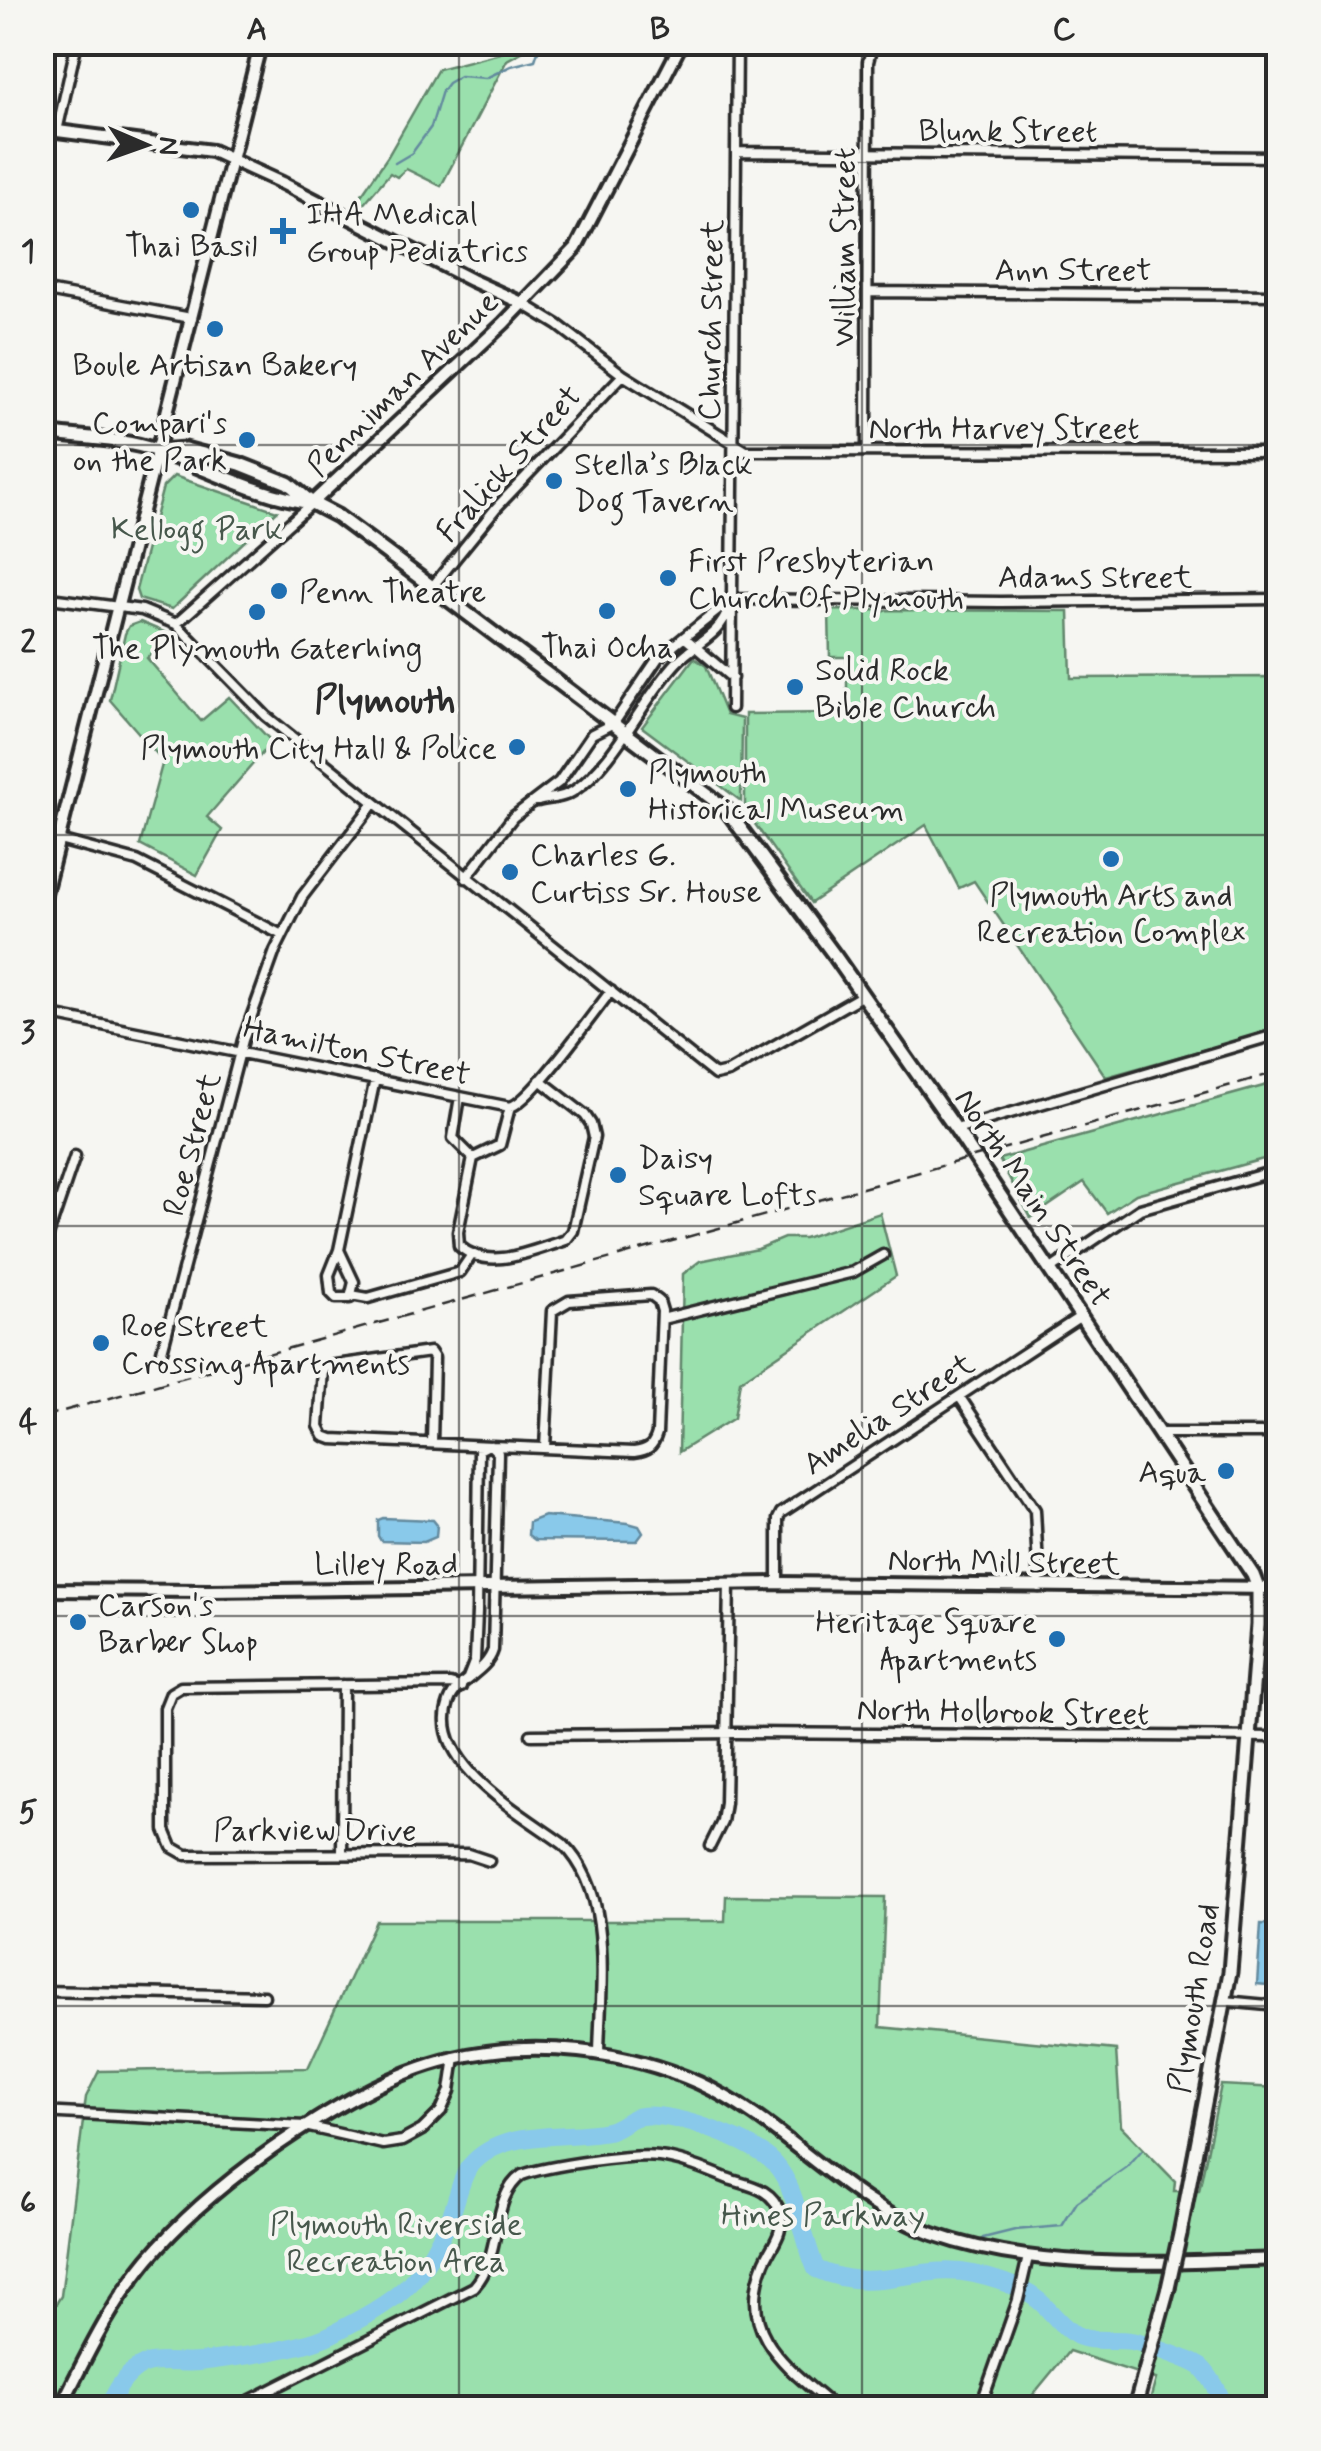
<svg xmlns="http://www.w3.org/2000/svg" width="1321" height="2451" font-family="Mynerve,sans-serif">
	<rect width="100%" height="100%" fill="#f6f6f2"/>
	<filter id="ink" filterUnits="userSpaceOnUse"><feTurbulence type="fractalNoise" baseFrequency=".01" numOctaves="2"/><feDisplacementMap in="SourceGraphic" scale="20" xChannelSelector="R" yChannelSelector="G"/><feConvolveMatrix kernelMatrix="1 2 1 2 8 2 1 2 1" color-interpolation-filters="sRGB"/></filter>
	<g filter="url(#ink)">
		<path fill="#9ae0ad" stroke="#62866c" stroke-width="2.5" d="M 517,42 L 532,43 L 529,48 L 507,60 L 441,186 L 406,169 L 397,177 L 390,173 L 356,213 L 351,210 L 388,156 L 438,69 L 512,50 Z
			M 174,476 L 277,511 L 172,609 L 139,599 L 136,590 L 163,487 Z
			M 829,610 L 1069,611 L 1071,678 L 1278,677 L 1278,1029 L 1106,1077 L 974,881 L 959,888 L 926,825 L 811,903 L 745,810 L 745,714 L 830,713 L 847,702 L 847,657 L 830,657 Z
			M 140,622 L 171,635 L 147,658 L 201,721 L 229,697 L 272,742 L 207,817 L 222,830 L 197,875 L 140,845 L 163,761 L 110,700 L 125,634 L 129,626 Z
			M 694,658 L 706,666 L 726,715 L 742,719 L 741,801 L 642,727 Z
			M 1278,1082 L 1278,1155 L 1136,1194 L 1107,1213 L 1084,1182 L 1031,1218 L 999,1159 Z
			M 880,1213 L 896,1276 L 740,1381 L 734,1418 L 679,1452 L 683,1274 L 700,1261 L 758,1249 L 784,1238 L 804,1238 Z
			M 726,1896 L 885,1897 L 880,2027 L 1116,2050 L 1121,2126 L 1175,2181 L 1174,2191 L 1199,2191 L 1221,2085 L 1278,2088 L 1278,2408 L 1148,2408 L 1156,2379 L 1069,2351 L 1022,2408 L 43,2408 L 43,2324 L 61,2296 L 86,2097 L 99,2071 L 308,2068 L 376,1921 L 725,1921 Z"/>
		<path fill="#89c9ea" stroke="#638a9e" stroke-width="2.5" d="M 544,1516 L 628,1523 L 639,1526 L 643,1533 L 637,1541 L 535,1540 L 528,1535 L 529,1522 Z
			M 383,1518 L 433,1520 L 437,1525 L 436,1537 L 424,1542 L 381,1541 L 378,1536 L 378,1520 Z
			M 1261,1924 L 1278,1925 L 1278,1986 L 1257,1984 Z"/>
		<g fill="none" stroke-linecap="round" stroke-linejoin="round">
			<path stroke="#638a9e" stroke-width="2.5" d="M 395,163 L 412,153 L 431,127 L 442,91 L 448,83 L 460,76 L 486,78 L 511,66 L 535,60 L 541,42
				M 981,2241 L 983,2238 L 1015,2230 L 1062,2226 L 1077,2202 L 1127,2167 L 1142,2150"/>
			<path stroke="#89c9ea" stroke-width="18" d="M 108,2408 C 116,2391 122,2378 139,2367 C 154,2358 182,2364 199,2362 C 233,2358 303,2349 332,2334 C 400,2298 419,2287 451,2215 C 457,2200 461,2177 470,2166 C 503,2127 563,2140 607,2131 C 619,2129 629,2117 641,2116 C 673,2112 753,2140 775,2164 C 797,2188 802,2237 816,2269 C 877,2296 917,2262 974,2274 C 996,2279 1020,2286 1038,2300 C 1052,2311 1061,2328 1078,2336 C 1094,2343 1114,2338 1131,2341 C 1143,2343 1195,2361 1202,2368 C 1211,2377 1222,2396 1223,2408"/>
			<defs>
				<path id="minor" d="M 57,131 L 77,42
					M 736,152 L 1278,157
					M 42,290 L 191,318
					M 868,292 L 1278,295
					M 522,303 L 558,325 L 623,375 L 746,451 L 1278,452
					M 867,451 L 868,62 L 873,42
					M 432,587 L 496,508 L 623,375
					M 42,597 L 142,610 L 176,624 L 266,716 L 715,1075 L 728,1072 L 863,995
					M 732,599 L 1000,602 L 1278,599
					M 176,624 L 312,503
					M 684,637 L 732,678
					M 731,708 L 737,42
					M 538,801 C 550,798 565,798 575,790 C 616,762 643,698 677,662 C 696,642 719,637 729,608
					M 59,840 L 137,861 L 282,935
					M 466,878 L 513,817 L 559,782 L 592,734 L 614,723 L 658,658 L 732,599
					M 42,1013 L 510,1107 C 530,1103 594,1012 611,991
					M 460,1097 L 453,1138 L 473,1158 L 500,1145 L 510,1107
					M 956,1129 L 1278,1034
					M 473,1158 L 458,1232 L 459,1246 C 489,1272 531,1251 566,1240 L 573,1231 L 594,1137 L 591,1124 L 585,1115 L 540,1080
					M 339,1250 L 354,1282 L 350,1298 L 336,1298 L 331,1293 L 329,1275 L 339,1250 L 375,1079
					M 42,1253 L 75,1156
					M 1051,1269 L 1140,1209 L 1278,1170
					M 351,1295 L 368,1298 L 460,1272 L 471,1256
					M 662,1319 L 853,1272 L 883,1255
					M 162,1351 L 243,1040 L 275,951 L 302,897 L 374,803
					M 959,1396 L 1035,1510 L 1039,1587
					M 1161,1433 L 1278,1433
					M 432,1443 L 434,1358 L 430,1352 L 328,1366 L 323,1370 L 319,1426 L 324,1436 L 332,1439 L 634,1452 C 648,1450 653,1447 657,1433 L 662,1311 L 659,1301 L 651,1295 L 569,1301 L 552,1311 L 545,1448
					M 491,1446 L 498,1453 L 493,1650 C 486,1673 457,1679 449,1702 C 427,1762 524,1815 563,1844 C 615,1895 600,1988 599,2054
					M 778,1583 L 778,1519 L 781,1513 L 1081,1316
					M 468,1678 L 475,1660 L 477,1612 L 479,1450 L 485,1447
					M 461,1687 L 450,1684 L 181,1687 L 171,1693 L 165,1708 L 165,1830 L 172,1847 L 186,1855 L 468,1854 L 489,1861
					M 531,1735 L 737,1733 L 1278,1737
					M 710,1846 L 722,1822 L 725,1803 L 729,1583
					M 342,1854 L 343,1685
					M 42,1991 L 264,1996
					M 1225,2001 L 1278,2006
					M 42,2112 L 305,2126 L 383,2144 L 402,2141 L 422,2130 L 441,2111 L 450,2091 L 455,2057
					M 235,2408 L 474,2287 C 504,2254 489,2198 522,2175 C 547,2166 633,2153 659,2157 C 684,2160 708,2171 732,2180 C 752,2186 774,2190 780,2213 C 785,2233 771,2246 764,2263 C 735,2335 789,2368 835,2408
					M 980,2408 L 1018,2300 L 1028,2257"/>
				<path id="tertiary" d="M 42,129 L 212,151 L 282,183 L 471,280 L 522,303
					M 312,503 L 504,323 L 576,248 L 682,42
					M 42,905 L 261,42
					M 42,1590 L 210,1591 L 778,1583 L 1278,1588
					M 60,2408 C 86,2357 111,2304 148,2259 C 184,2216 227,2181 272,2149 C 327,2111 389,2073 454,2058 C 533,2039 626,2050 699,2083 C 784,2122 844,2202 933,2234 C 1040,2272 1167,2263 1278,2259"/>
				<path id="secondary" d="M 42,433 C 80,438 122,438 158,451 C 209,469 258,496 312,503
					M 159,451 L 185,449 L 240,464 L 288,483 L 312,503 L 337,516 L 399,562 L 726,809 L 835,956 L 956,1129 L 1253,1575 L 1258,1588 L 1258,1625 L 1230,1972 L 1180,2234
					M 1135,2408 L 1168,2288"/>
			</defs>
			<use href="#minor" stroke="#2b2b2b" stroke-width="15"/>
			<use href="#tertiary" stroke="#2b2b2b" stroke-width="18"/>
			<use href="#secondary" stroke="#2b2b2b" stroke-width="19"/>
			<use href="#minor" stroke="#f6f6f2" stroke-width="8"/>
			<use href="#tertiary" stroke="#f6f6f2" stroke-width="10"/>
			<use href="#secondary" stroke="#f6f6f2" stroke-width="11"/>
			<path stroke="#2b2b2b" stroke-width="2.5" stroke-dasharray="15 8" stroke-linecap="butt" d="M 42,1417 L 1278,1072"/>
			<defs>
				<path id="secondary-bridge" d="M 1168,2288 L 1180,2234"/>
			</defs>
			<use href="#secondary-bridge" stroke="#2b2b2b" stroke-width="19" stroke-linecap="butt"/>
			<use href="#secondary-bridge" stroke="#f6f6f2" stroke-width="11"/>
		</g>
	</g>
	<path fill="none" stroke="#2b2b2b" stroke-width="2.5" stroke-opacity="0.55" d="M 459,42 L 459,2408M 862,42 L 862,2408M 42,445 L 1278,445M 42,835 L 1278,835M 42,1226 L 1278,1226M 42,1616 L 1278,1616M 42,2006 L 1278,2006"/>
	<g fill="#1f6fb2" stroke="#f6f6f2" stroke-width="4">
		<circle cx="191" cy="210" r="10"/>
		<path d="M278 216h10v10h10v10h-10v10h-10v-10h-10v-10h10z"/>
		<circle cx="215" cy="329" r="10"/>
		<circle cx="247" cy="440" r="10"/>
		<circle cx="554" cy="481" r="10"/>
		<circle cx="668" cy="578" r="10"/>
		<circle cx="279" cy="591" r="10"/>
		<circle cx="607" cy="611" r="10"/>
		<circle cx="257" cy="612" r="10"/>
		<circle cx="795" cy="687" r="10"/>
		<circle cx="517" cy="747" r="10"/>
		<circle cx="628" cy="789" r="10"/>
		<circle cx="1111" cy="859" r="10"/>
		<circle cx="510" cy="872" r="10"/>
		<circle cx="618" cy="1175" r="10"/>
		<circle cx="101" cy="1343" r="10"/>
		<circle cx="1226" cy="1471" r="10"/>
		<circle cx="78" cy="1622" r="10"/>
		<circle cx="1057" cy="1639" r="10"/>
	</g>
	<g text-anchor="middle" stroke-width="8" stroke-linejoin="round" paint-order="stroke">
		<g font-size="32" fill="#2b2b2b" stroke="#f6f6f2">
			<text x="1008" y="141">Blunk Street</text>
			<text transform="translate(843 247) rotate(-90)" y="11">William Street</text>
			<text x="1073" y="280">Ann Street</text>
			<text transform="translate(710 320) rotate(-89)" y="11">Church Street</text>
			<text transform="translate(402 383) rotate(-44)" y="11">Penniman Avenue</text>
			<text x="1004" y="438">North Harvey Street</text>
			<text transform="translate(508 463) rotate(-48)" y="11">Fralick Street</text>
			<text x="1095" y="587">Adams Street</text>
			<text transform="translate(357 1050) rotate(12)" y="11">Hamilton Street</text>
			<text transform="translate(191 1144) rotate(-75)" y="11">Roe Street</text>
			<text transform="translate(1034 1197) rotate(56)" y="11">North Main Street</text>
			<text transform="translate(888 1413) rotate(-33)" y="11">Amelia Street</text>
			<text transform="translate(1004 1561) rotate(1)" y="11">North Mill Street</text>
			<text x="386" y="1574">Lilley Road</text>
			<text transform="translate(1003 1711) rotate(1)" y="11">North Holbrook Street</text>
			<text x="315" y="1840">Parkview Drive</text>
			<text transform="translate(1193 1998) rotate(-81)" y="11">Plymouth Road</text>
		</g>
		<g font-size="32" fill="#2b2b2b" stroke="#f6f6f2" text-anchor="start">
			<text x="306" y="224">IHA Medical<tspan x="306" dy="37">Group Pediatrics</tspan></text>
			<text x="191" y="256" text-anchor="middle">Thai Basil</text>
			<text x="215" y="375" text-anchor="middle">Boule Artisan Bakery</text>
			<text x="227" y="433" text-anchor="end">Compari's<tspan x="227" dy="37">on the Park</tspan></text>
			<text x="574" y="474">Stella’s Black<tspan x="574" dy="37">Dog Tavern</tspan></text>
			<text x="688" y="571">First Presbyterian<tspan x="688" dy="37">Church Of Plymouth</tspan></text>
			<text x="299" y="602">Penn Theatre</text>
			<text x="607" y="657" text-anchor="middle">Thai Ocha</text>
			<text x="257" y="658" text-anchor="middle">The Plymouth Gaterhing</text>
			<text x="815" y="680">Solid Rock<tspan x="815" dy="37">Bible Church</tspan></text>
			<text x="497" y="758" text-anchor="end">Plymouth City Hall &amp; Police</text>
			<text x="648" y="782">Plymouth<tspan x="648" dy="37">Historical Museum</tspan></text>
			<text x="530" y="865">Charles G.<tspan x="530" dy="37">Curtiss Sr. House</tspan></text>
			<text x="1111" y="905" text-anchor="middle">Plymouth Arts and<tspan x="1111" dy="37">Recreation Complex</tspan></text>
			<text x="638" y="1168">Daisy<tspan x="638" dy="37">Square Lofts</tspan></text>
			<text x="121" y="1336">Roe Street<tspan x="121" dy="37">Crossing Apartments</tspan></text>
			<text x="1206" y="1482" text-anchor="end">Aqua</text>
			<text x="98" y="1615">Carson's<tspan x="98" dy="37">Barber Shop</tspan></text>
			<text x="1037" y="1632" text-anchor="end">Heritage Square<tspan x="1037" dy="37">Apartments</tspan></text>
		</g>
		<g font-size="32" fill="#47584c" stroke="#f6f6f2">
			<text x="197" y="539">Kellogg Park</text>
			<text x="823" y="2225">Hines Parkway</text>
			<text x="396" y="2234">Plymouth Riverside<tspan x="396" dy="37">Recreation Area</tspan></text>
		</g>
		<g font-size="38" font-weight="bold" fill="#2b2b2b" stroke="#f6f6f2">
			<text x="385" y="712">Plymouth</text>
		</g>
	</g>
	<rect width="1321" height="2451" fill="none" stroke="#f6f6f2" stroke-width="110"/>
	<g transform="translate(145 145) rotate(92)" stroke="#f6f6f2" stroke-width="8" paint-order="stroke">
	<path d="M0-8L18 38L0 25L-18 38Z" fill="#2b2b2b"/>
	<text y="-15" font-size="28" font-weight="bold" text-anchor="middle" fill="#2b2b2b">N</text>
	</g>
	<rect x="55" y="55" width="1211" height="2341" fill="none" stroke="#2b2b2b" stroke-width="4"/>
	<g font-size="32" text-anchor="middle" font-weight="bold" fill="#2b2b2b">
		<text x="257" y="39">A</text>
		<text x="660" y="39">B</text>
		<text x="1064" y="39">C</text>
		<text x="28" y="261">1</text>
		<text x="28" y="652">2</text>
		<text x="28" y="1042">3</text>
		<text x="28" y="1432">4</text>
		<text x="28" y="1822">5</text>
		<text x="28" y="2212">6</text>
	</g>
</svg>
